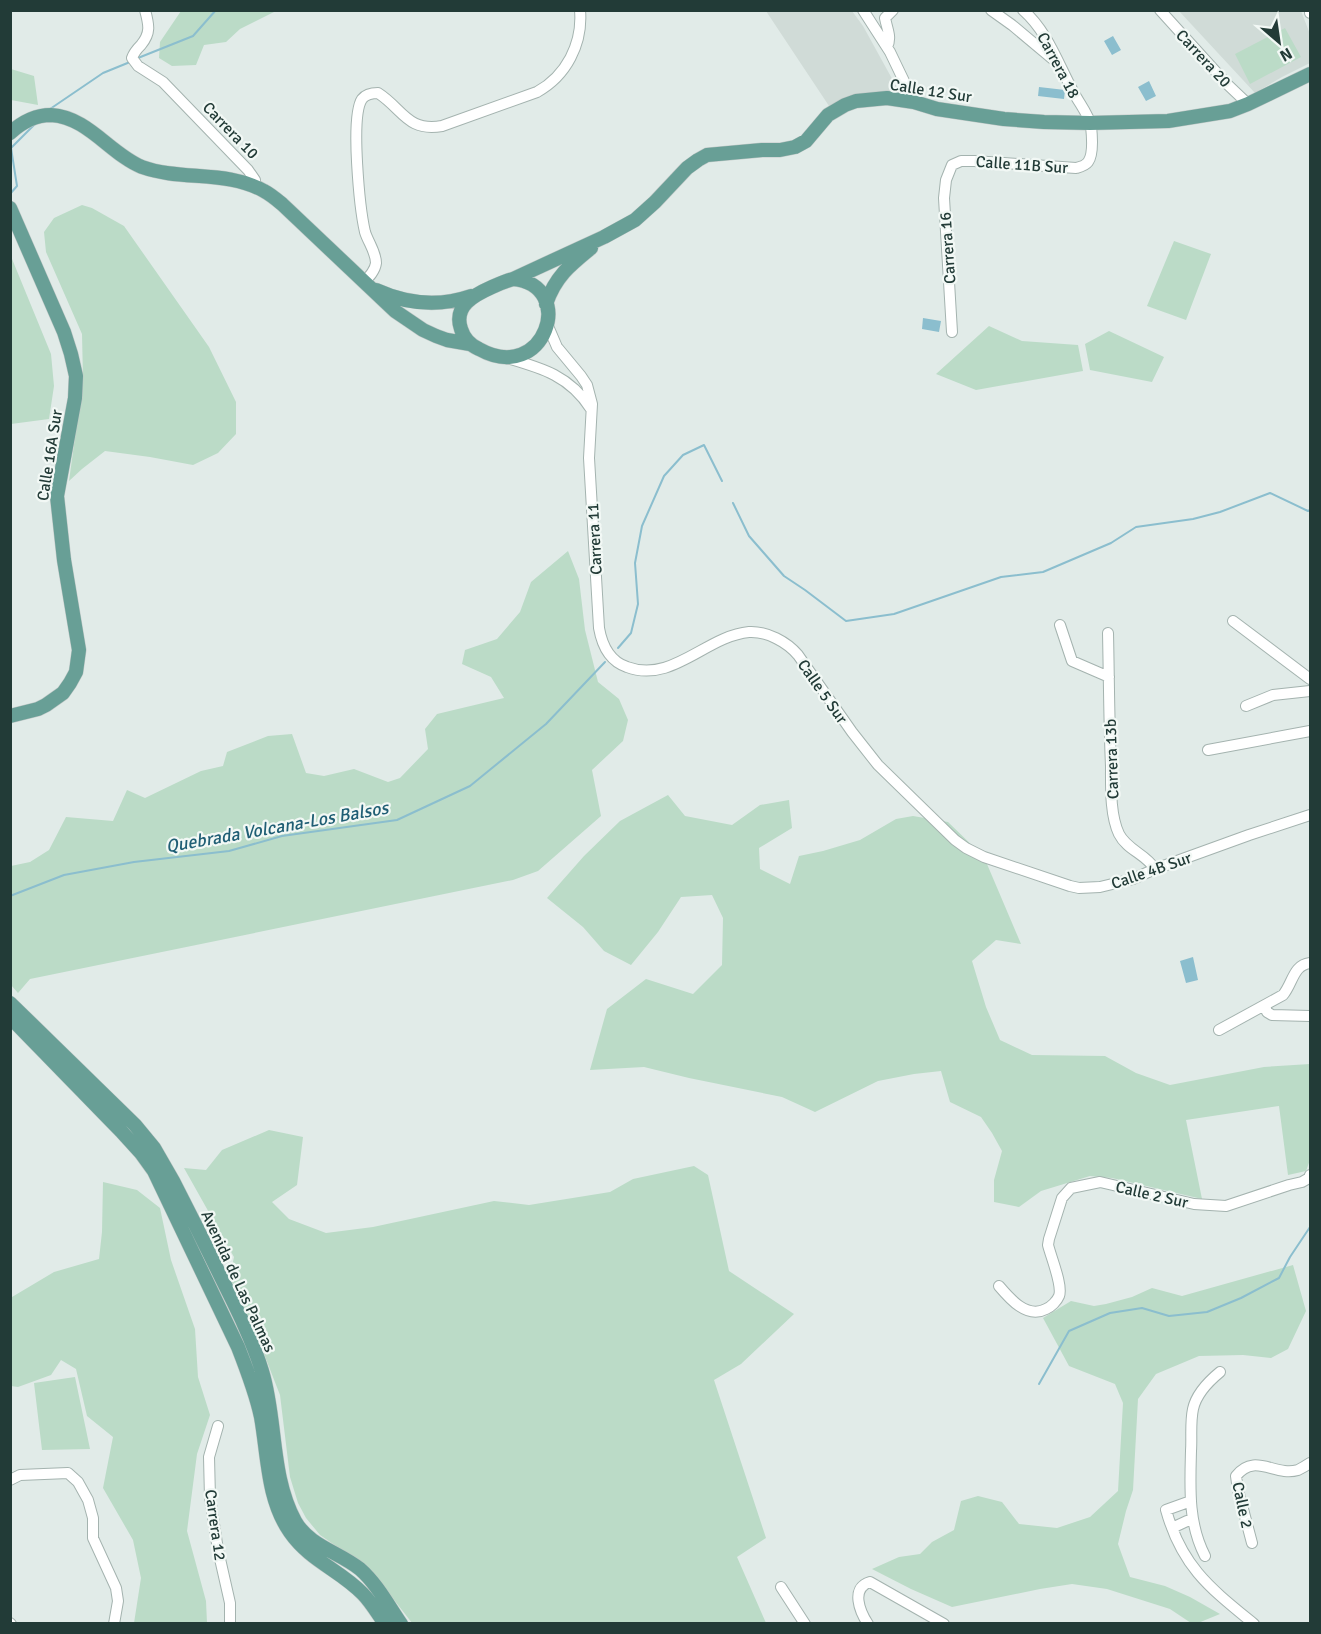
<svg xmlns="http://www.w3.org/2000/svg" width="1321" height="1634" font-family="Signika,sans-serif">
	<rect width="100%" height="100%" fill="#e1ebe8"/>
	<path fill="#d0dbd7" d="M 766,11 L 852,11 L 863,26 L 901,95 L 831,109 Z
		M 1179,11 L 1301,11 L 1310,34 L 1310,63 L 1282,77 L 1255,93 Z"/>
	<path fill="#bbdbc7" d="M 181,11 L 181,10 L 276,11 L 240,29 L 226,42 L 204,45 L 196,65 L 172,66 L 159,58 L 160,42 Z
		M 1285,28 L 1301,57 L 1250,84 L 1235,54 Z
		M 11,69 L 34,76 L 38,105 L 11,100 Z
		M 82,205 L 92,208 L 124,226 L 209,347 L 236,402 L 236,434 L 218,453 L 193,465 L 150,457 L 105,451 L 82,469 L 69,481 L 83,379 L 82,334 L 46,252 L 44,232 L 54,218 Z
		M 1174,241 L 1211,254 L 1186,320 L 1147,306 Z
		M 10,254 L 51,354 L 54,386 L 49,419 L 11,424 Z
		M 989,326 L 1022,341 L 1078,345 L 1083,371 L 976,390 L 936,374 Z
		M 1109,331 L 1164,357 L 1152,382 L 1090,370 L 1085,344 Z
		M 568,551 L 579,579 L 585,630 L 598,682 L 619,699 L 628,720 L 623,741 L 592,770 L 601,816 L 538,871 L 513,880 L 30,979 L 18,993 L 11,985 L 11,866 L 30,862 L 49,850 L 66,817 L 113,821 L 127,790 L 145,798 L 201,771 L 223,766 L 227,752 L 268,736 L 292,734 L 306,773 L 324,776 L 354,769 L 388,782 L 400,778 L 428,749 L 425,729 L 437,714 L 504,698 L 491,677 L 462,664 L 465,650 L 497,639 L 520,612 L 531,582 Z
		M 668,795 L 685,816 L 732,825 L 760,805 L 789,800 L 792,828 L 759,848 L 760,869 L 790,884 L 799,856 L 823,851 L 860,840 L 896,819 L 913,816 L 948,822 L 984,857 L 1021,944 L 996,940 L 972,961 L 986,1007 L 1000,1040 L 1032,1055 L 1105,1056 L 1136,1073 L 1170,1085 L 1264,1067 L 1310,1064 L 1310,1160 L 1306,1171 L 1288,1175 L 1279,1106 L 1186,1120 L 1202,1199 L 1112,1178 L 1090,1176 L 1041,1191 L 1019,1207 L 994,1202 L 994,1180 L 1002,1151 L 992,1133 L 981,1117 L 950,1102 L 941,1071 L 914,1074 L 878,1081 L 815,1112 L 782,1097 L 689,1078 L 644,1067 L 590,1070 L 607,1009 L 646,979 L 693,994 L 722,965 L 723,918 L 712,895 L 681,897 L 658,932 L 631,965 L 604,951 L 583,927 L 547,898 L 584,856 L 620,821 Z
		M 269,1130 L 303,1137 L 297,1185 L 272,1202 L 289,1219 L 326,1233 L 373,1227 L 494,1201 L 529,1205 L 610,1192 L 633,1179 L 694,1166 L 708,1175 L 729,1271 L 794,1314 L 741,1364 L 714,1380 L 766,1538 L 737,1557 L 766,1623 L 412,1623 L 374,1574 L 362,1564 L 320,1535 L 306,1518 L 298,1503 L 290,1477 L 280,1395 L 257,1336 L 229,1280 L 234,1257 L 184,1168 L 206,1170 L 222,1150 Z
		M 103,1182 L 137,1190 L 160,1208 L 171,1260 L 195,1329 L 198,1377 L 210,1415 L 197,1454 L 187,1531 L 206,1601 L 207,1623 L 134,1623 L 141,1578 L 133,1540 L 103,1488 L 113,1437 L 87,1416 L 76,1369 L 61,1360 L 51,1375 L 18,1387 L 11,1386 L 11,1301 L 12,1297 L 54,1272 L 99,1259 L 102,1232 Z
		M 1293,1265 L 1306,1311 L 1288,1349 L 1271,1358 L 1243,1355 L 1199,1356 L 1156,1374 L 1138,1399 L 1133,1490 L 1126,1511 L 1118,1544 L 1130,1577 L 1165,1586 L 1190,1597 L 1220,1614 L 1198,1623 L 1191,1623 L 1170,1609 L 1107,1589 L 1072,1584 L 1040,1589 L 952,1607 L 911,1589 L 872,1569 L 899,1557 L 920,1554 L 932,1542 L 954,1530 L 961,1501 L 978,1496 L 1002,1502 L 1019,1524 L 1057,1528 L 1090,1517 L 1118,1491 L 1123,1403 L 1115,1384 L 1069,1366 L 1043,1318 L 1071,1301 L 1094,1306 L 1106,1304 L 1132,1297 L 1152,1288 L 1182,1296 Z
		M 75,1377 L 90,1449 L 42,1450 L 34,1383 Z"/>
	<path fill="#8bbece" d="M 1113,36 L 1121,50 L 1112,55 L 1104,41 Z
		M 1149,81 L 1156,96 L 1146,101 L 1138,87 Z
		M 1039,87 L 1065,90 L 1064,99 L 1038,96 Z
		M 923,318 L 941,321 L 939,332 L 922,329 Z
		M 1193,957 L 1198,980 L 1186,983 L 1180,961 Z"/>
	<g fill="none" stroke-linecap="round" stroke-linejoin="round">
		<path stroke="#8bbece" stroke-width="2" d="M 138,58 L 193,36 L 216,10
			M 50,109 L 103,73 L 130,62
			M 10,194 L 17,186 L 11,148 L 36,123
			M 733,503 L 749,536 L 784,576 L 805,590 L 846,621 L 894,614 L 1001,577 L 1043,572 L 1111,543 L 1136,527 L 1193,519 L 1220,512 L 1270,493 L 1308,511 L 1310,510
			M 618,648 L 631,633 L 638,604 L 635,563 L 642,526 L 664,476 L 683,455 L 704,445 L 722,481
			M 10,896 L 64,875 L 134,862 L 229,851 L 282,836 L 397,820 L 470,786 L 546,724 L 605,662
			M 1039,1384 L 1069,1331 L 1110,1313 L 1142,1308 L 1169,1316 L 1207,1312 L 1241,1298 L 1279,1278 L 1290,1257 L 1310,1227"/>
		<defs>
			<path id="minor" d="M 145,10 C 149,25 151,33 141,45 C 137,49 134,52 132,58 L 138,66 L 163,82 L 248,170 L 255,180 L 255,187
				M 863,10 L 890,52 L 914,102
				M 991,10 L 1012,25 L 1055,61
				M 1160,10 L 1227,84 L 1248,104
				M 1310,10 L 1310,13
				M 887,47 C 892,37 887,29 885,18 L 893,10
				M 364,282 C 369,277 375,271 376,263 C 376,252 368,242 365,232 C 360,210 350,117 362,99 C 366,94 372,93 378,93 C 403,109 407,132 442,126 L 537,92 C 566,76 583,44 580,10
				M 548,326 L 557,347 L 581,376 L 587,385 L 592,404 L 589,458 L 599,628 C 602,645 609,661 627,667 C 672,684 706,636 749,632 C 767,631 787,642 798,655 L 852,732 L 878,765 L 955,840 L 966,848 L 984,857 L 1070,886 L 1079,888 L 1100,887 L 1133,879 L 1155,869 L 1249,835 L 1310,815
				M 952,332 L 944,198 L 946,180 L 952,165 L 961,161 L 974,161 L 1076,168 C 1080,167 1085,166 1088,162 C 1094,154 1092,135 1091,126 C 1089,115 1079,103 1074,93 C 1058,64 1048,32 1023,10
				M 507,358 C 542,368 570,376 591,409
				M 1233,621 L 1310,679
				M 1060,625 L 1072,661 L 1109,677
				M 1108,633 C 1109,677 1109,722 1111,766 C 1111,787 1110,815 1119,834 C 1127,850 1146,854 1155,869
				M 1246,706 L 1273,695 L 1310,691
				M 1208,750 L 1310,731
				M 1265,1006 L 1267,1012 L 1272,1015 L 1310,1016
				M 1219,1030 L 1283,995 C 1293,983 1293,965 1310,963
				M 999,1286 C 1010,1299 1027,1319 1046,1309 C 1051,1307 1057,1301 1059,1296 C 1063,1286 1051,1257 1048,1245 L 1049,1239 L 1062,1198 L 1071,1188 L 1100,1182 L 1194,1204 L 1226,1206 L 1289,1185 L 1302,1182 L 1309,1178 L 1310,1175
				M 218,1426 L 209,1457 L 210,1498 L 218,1550 L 230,1603 L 230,1624
				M 10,1480 L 20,1475 L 68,1473 L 78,1482 L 88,1500 L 93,1518 L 93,1538 L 116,1588 L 118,1601 L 114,1624
				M 1191,1501 L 1166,1510 C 1182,1567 1210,1588 1254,1624
				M 1172,1528 L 1187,1521 L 1193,1520
				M 1252,1543 L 1238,1490 L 1236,1476 C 1255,1452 1275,1477 1298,1470 C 1302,1468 1307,1465 1310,1463
				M 1205,1556 C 1188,1523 1190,1488 1191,1451 C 1192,1438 1190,1423 1193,1409 C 1196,1395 1209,1381 1220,1372
				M 781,1587 L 805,1624
				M 10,1623 L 11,1624
				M 868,1624 C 860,1612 850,1588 870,1582 L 944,1624"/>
			<path id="major" d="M 10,133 C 22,122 35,115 51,115 C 88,117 110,154 142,167 C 181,181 227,170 264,191 C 270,194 276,199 282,204 L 395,311 L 423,330 L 436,336 L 447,340 L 470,344
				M 10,208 L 64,332 L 71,354 L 76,376 L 75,398 L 57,496 L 64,560 L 79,650 L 76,672 L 70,683 L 63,693 L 46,705 L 38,709 L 10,716
				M 513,279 L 604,237 L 635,220 L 655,202 L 687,168 L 698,160 L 707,155 L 762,150 L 780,150 L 795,147 L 806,141 L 828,115 L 845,105 L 856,101 L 887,98 L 914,102 L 937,109 L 1004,119 L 1044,122 L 1090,123 L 1168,121 L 1230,111 L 1248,104 L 1310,74
				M 513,279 C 578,285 545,386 479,349 C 470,345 464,339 461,329 C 453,306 474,295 492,287 C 499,284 506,281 513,279 Z
				M 376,290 C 407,304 439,307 471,296
				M 546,304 C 555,277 570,265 591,248
				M 10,1003 L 135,1125 L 154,1148 L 173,1181 C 190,1214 206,1246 222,1279 C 237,1309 252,1339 262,1371 C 277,1420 270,1475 295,1521 C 309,1546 339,1552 360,1569 C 377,1584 388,1605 401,1624
				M 10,1017 L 121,1131 L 141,1153 L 154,1171 L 238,1347 C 247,1370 256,1393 261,1417 C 268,1456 267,1499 290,1532 C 310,1561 340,1570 363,1594 C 371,1602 378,1614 385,1624"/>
		</defs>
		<use href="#minor" stroke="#a4b3af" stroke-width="12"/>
		<use href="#major" stroke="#c1c8c7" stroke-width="15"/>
		<use href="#minor" stroke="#fff" stroke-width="10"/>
		<use href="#major" stroke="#689f96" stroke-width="14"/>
	</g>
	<g text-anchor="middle" stroke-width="4.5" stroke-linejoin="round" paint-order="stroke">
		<g font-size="16" fill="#223b37" stroke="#f2f8f5">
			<text transform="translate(1204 58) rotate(47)" y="6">Carrera 20</text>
			<text transform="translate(1059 65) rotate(62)" y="6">Carrera 18</text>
			<text transform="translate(931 90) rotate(9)" y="6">Calle 12 Sur</text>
			<text transform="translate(231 130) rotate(46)" y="6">Carrera 10</text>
			<text transform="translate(1022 164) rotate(4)" y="6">Calle 11B Sur</text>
			<text transform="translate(947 248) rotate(-94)" y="6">Carrera 16</text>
			<text transform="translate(49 455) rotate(-81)" y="6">Calle 16A Sur</text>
			<text transform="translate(594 539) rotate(-93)" y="6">Carrera 11</text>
			<text transform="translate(823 691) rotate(55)" y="6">Calle 5 Sur</text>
			<text transform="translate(1111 759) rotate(-92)" y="6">Carrera 13b</text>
			<text transform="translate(1151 870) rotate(-19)" y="6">Calle 4B Sur</text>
			<text transform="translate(1152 1194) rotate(13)" y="6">Calle 2 Sur</text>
			<text transform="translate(239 1281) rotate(65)" y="6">Avenida de Las Palmas</text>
			<text transform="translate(1243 1505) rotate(78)" y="6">Calle 2</text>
			<text transform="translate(216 1525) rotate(82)" y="6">Carrera 12</text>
		</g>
		<g font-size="18" font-style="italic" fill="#1f5e74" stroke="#f2f8f5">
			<text transform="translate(277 827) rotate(-10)" y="6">Quebrada Volcana-Los Balsos</text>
		</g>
	</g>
	<rect width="1321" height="1634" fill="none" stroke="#223b37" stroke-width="24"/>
	<g transform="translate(1279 42) rotate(151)" stroke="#f2f8f5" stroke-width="4.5" paint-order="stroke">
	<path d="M0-4.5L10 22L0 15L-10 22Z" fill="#223b37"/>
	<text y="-9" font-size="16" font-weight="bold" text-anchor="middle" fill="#223b37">N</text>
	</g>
</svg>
